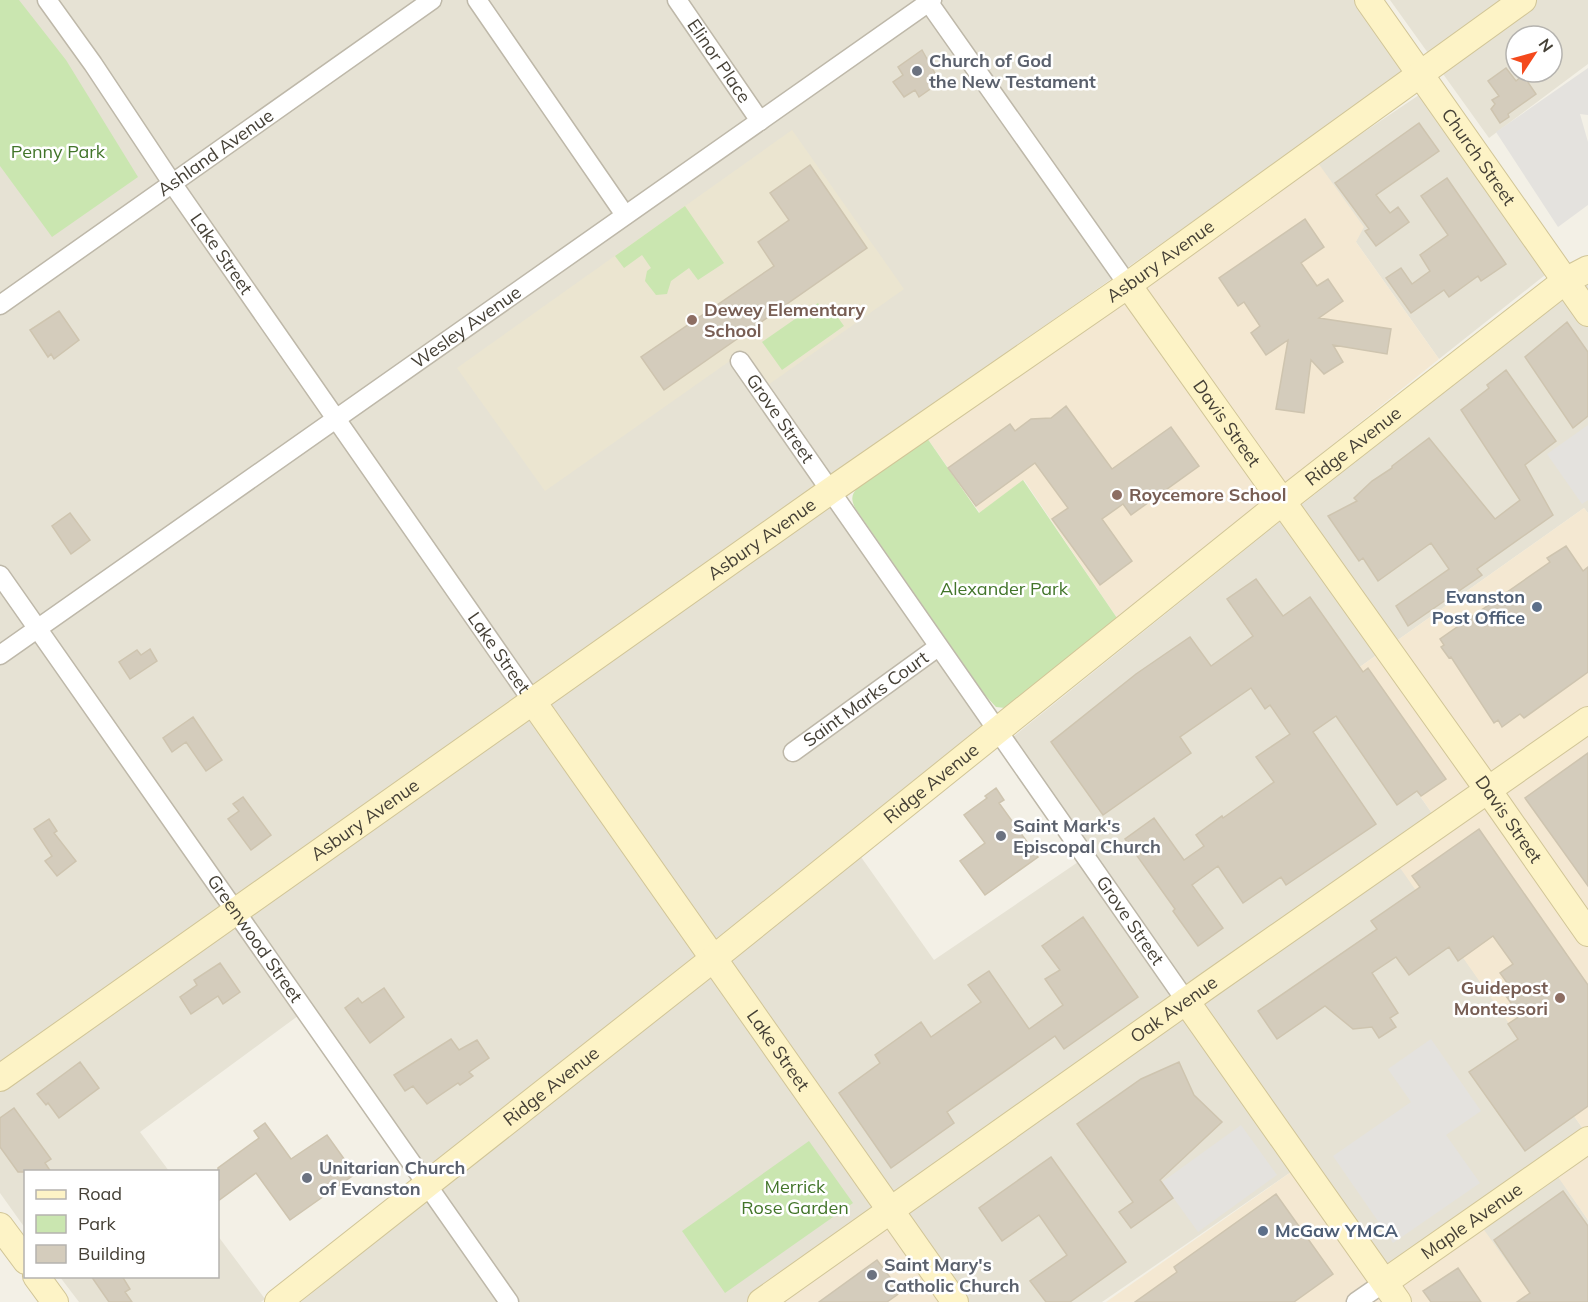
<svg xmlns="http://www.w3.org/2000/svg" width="1588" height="1302" font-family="Mulish,sans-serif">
	<rect width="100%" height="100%" fill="#f3f0e6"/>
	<path fill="#e6e2d4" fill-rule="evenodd" d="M 0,0 L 1356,0 L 1406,71 L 0,1063 Z
		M 1390,0 L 1588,0 L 1588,64 L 1489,138 ZM 1516,36 L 1552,36 L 1552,72 L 1516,72 Z
		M 1419,95 L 1545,275 L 1439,359 L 1356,242 L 1318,163 Z
		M 1588,284 L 1588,513 L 1584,508 L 1340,681 L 1438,822 L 1392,855 L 1588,1136 L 1550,1164 L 1588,1220 L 1588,1302 L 1384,1280 L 1304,1163 L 1102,1302 L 301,1302 L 416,1209 L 861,857 L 934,960 L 1084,858 L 1003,745 L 1272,528 L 1559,302 Z
		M 830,507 L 982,726 L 422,1174 L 306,1010 L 140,1132 L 169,1171 L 26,1172 L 25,1228 L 0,1193 L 0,1092 Z
		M 218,1236 L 265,1299 L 261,1302 L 79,1302 L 60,1277 L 218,1276 Z"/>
	<path fill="#f4e8d2" d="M 1318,163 L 1364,227 L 1356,242 L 1439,359 L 1117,618 L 1024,480 L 980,513 L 927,438 Z
		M 1584,508 L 1588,513 L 1588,1136 L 1391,855 L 1438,822 L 1340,681 Z
		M 1588,1138 L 1588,1220 L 1549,1164 Z
		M 1304,1163 L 1384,1279 L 1474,1216 L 1536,1302 L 1106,1302 Z
		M 889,1210 L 955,1302 L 761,1302 Z"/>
	<path fill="#ebe5d0" d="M 792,130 L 904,289 L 768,385 L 744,351 L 545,491 L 457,368 Z"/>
	<path fill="#cae6b0" d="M 0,0 L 19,0 L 66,60 L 138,177 L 52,237 L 0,166 Z
		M 685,206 L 724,263 L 698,280 L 689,268 L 671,281 L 667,294 L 656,295 L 645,281 L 647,271 L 651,268 L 642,255 L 624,268 L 615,256 Z
		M 818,303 L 827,316 L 834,312 L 844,326 L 782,370 L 762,342 Z
		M 927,438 L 979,513 L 1023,480 L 1117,618 L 1005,708 L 996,707 L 985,695 L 855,508 C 851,499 851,495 858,487 Z
		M 809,1141 L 853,1203 L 725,1293 L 682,1231 Z"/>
	<path fill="#e4e2de" d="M 1588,68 L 1588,115 L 1580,114 L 1588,142 L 1588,205 L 1558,227 L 1496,132 Z
		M 1588,425 L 1588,500 L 1582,504 L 1547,454 Z
		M 1431,1039 L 1481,1111 L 1446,1135 L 1480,1183 L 1393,1243 L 1333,1156 L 1411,1102 L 1388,1069 Z
		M 1241,1125 L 1277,1175 L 1198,1232 L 1162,1182 Z"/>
	<path fill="#d4ccbc" stroke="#cec4af" stroke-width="1.5" d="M 922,50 L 936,75 L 929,80 L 933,87 L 919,97 L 915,90 L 904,97 L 893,82 L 903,75 L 898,67 Z
		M 1506,68 L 1516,81 L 1523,75 L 1536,94 L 1508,114 L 1509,117 L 1500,123 L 1491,109 L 1495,104 L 1492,100 L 1499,96 L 1488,81 Z
		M 1419,123 L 1439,151 L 1376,195 L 1390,213 L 1398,207 L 1409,222 L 1376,246 L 1365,231 L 1369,229 L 1335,183 Z
		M 810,165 L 867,248 L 664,390 L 641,357 L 774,266 L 758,242 L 789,220 L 770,193 Z
		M 1447,178 L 1506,264 L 1481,281 L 1478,276 L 1449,297 L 1444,290 L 1411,313 L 1386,278 L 1401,268 L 1412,284 L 1430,271 L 1420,255 L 1448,235 L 1421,196 Z
		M 1305,219 L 1324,247 L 1301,263 L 1317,286 L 1328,279 L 1343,301 L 1319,318 L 1391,329 L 1387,354 L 1333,345 L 1343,362 L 1324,374 L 1311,360 L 1304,413 L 1276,409 L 1288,340 L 1266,355 L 1251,333 L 1260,326 L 1244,302 L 1238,306 L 1219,278 Z
		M 59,311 L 79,340 L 54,359 L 51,354 L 48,357 L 30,330 Z
		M 1567,322 L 1588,352 L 1588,416 L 1573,428 L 1525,357 Z
		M 1506,370 L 1556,441 L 1525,465 L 1553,515 L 1477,569 L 1482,575 L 1408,626 L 1396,606 L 1449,569 L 1431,543 L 1378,581 L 1363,558 L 1359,561 L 1328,516 L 1357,501 L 1354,498 L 1372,481 L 1392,468 L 1392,466 L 1429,438 L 1495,519 L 1520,500 L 1461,410 L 1489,388 L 1487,385 Z
		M 1066,406 L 1112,469 L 1171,427 L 1199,466 L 1131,515 L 1123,504 L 1102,519 L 1132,561 L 1100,585 L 1052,519 L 1068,508 L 1035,463 L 976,506 L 948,468 L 1010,424 L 1015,431 L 1031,419 L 1051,418 Z
		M 70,513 L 90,540 L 71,554 L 52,526 Z
		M 1566,546 L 1583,571 L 1588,567 L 1588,672 L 1524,718 L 1520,714 L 1502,727 L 1498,720 L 1494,723 L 1451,657 L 1449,658 L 1441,647 L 1444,645 L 1440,639 L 1550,562 L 1547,558 Z
		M 1256,579 L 1283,616 L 1310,597 L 1363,672 L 1368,668 L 1446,779 L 1421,796 L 1417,791 L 1397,805 L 1336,716 L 1313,732 L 1376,824 L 1286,885 L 1281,877 L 1243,903 L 1218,866 L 1192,885 L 1223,928 L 1198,946 L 1173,911 L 1175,909 L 1125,839 L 1154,818 L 1184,860 L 1204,846 L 1196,835 L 1222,816 L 1223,818 L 1274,782 L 1256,757 L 1290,734 L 1270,705 L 1265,709 L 1251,688 L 1180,737 L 1191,753 L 1103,815 L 1051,742 L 1136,674 L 1190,637 L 1211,666 L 1253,636 L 1227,599 Z
		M 150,649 L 157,661 L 130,679 L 119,662 L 137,650 L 141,655 Z
		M 193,717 L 222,760 L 206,771 L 186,742 L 172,752 L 163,738 Z
		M 1588,753 L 1588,886 L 1525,798 Z
		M 996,788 L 1004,800 L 999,803 L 1038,857 L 985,895 L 960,861 L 985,843 L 964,815 L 987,798 L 985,796 Z
		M 243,797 L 271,835 L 251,850 L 228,819 L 239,811 L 233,804 Z
		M 49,819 L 57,831 L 54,833 L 76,861 L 57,876 L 45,861 L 52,856 L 34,829 Z
		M 1479,829 L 1588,985 L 1588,1106 L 1525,1151 L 1469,1072 L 1518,1039 L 1508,1024 L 1520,1016 L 1506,996 L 1513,991 L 1500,973 L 1513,964 L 1493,936 L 1458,961 L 1449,947 L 1409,975 L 1396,957 L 1372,973 L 1398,1013 L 1390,1018 L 1396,1027 L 1379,1038 L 1372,1027 L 1353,1029 L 1325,1006 L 1277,1039 L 1258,1011 L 1377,929 L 1371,921 L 1420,887 L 1412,876 Z
		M 1083,917 L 1138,997 L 1064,1049 L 1055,1036 L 947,1112 L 954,1123 L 891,1168 L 839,1093 L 880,1063 L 875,1055 L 921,1022 L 931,1037 L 981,1002 L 968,985 L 989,971 L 1029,1029 L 1063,1005 L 1045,979 L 1060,970 L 1042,946 Z
		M 220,963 L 240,992 L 223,1004 L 218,996 L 191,1014 L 180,997 L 197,985 L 194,980 Z
		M 384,988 L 404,1017 L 370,1043 L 345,1008 L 358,998 L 362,1003 Z
		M 451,1039 L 459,1050 L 477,1040 L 489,1058 L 469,1072 L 473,1076 L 460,1085 L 458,1083 L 427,1104 L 413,1086 L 405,1091 L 394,1075 Z
		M 80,1062 L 99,1088 L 59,1118 L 48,1103 L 46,1105 L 37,1094 Z
		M 1179,1062 L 1194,1095 L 1222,1122 L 1160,1180 L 1173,1198 L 1131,1228 L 1119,1212 L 1133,1202 L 1077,1124 L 1141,1079 Z
		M 14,1108 L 51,1159 L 45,1163 L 51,1172 L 18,1172 L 0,1147 L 0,1118 Z
		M 265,1123 L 291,1159 L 327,1135 L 355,1174 L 290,1220 L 256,1173 L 218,1201 L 218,1168 L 259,1138 L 254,1131 Z
		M 1051,1157 L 1126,1262 L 1070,1302 L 1046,1302 L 1030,1281 L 1067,1255 L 1039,1215 L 1002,1241 L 979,1208 Z
		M 1563,1191 L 1588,1226 L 1588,1302 L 1517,1302 L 1530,1293 L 1494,1240 Z
		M 1276,1194 L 1333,1274 L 1294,1302 L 1135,1302 L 1177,1272 L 1174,1267 Z
		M 877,1260 L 901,1292 L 887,1302 L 819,1302 Z
		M 1458,1268 L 1481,1302 L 1431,1302 L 1423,1291 Z
		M 91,1276 L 122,1276 L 130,1289 L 125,1292 L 132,1302 L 109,1302 Z"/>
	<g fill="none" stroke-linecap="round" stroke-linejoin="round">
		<defs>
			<g id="street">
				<path id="s1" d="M 47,0 L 93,64 L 172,183 L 533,702"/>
				<path d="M 477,0 L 625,215"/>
				<path id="s2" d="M 677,0 L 760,121"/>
				<path d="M 927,0 L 1128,285"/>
				<path id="s3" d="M 0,305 L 432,0"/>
				<path id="s4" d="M 740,361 L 1186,1001"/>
				<path id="s5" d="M 0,575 L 509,1302"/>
				<path id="s6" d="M 0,655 L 932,0"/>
				<path id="s7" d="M 793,752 L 938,647"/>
				<path d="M 1356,1302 L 1385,1282"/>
			</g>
			<g id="secondary">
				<path id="s8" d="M 1368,0 L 1588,313"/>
				<path id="s9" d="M 1128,285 L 1488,790 L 1588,933"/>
				<path id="s10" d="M 533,702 L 955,1302"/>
				<path d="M 1186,1001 L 1398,1302"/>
				<path id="s11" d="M 0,1078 L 830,491 L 1128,285 L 1523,0"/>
				<path d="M 0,1226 L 26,1261"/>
				<path d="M 36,1276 L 55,1302"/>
				<path id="s12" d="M 1385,1282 L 1588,1140"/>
				<path id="s13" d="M 278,1302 L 713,959 L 1282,502 L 1565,281 L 1588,269"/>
				<path id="s14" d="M 761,1302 L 1210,984 L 1588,720"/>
			</g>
		</defs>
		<use href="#street" stroke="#beb8a9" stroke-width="21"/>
		<use href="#secondary" stroke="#d1c597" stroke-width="28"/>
		<use href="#street" stroke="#fff" stroke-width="18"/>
		<use href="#secondary" stroke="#fdf3c6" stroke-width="26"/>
	</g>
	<g fill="#6b7280" stroke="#fff" stroke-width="2">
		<circle cx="917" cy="71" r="6"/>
		<circle cx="1001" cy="836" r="6"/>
		<circle cx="307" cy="1178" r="6"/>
		<circle cx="872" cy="1275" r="6"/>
	</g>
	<g fill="#8d6e63" stroke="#fff" stroke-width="2">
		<circle cx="692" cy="320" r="6"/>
		<circle cx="1117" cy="495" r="6"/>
		<circle cx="1560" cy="998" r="6"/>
	</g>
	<g fill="#5c6f8a" stroke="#fff" stroke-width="2">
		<circle cx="1537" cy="607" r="6"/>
		<circle cx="1263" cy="1231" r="6"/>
	</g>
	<g text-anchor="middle" stroke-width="5" stroke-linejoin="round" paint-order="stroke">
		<g font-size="18" fill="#454036" stroke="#fff">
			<text dy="6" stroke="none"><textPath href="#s2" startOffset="74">Elinor Place</textPath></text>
			<text dy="6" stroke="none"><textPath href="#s3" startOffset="264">Ashland Avenue</textPath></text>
			<text dy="6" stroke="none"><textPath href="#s8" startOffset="192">Church Street</textPath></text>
			<text dy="6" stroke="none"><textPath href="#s1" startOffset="308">Lake Street</textPath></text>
			<text dy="6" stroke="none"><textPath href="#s11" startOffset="1419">Asbury Avenue</textPath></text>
			<text dy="6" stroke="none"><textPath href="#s6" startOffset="570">Wesley Avenue</textPath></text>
			<text dy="6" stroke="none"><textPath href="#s4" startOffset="70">Grove Street</textPath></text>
			<text dy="6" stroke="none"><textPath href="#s9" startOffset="170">Davis Street</textPath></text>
			<text dy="6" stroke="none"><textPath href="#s13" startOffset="1374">Ridge Avenue</textPath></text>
			<text dy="6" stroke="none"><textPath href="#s11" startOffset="933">Asbury Avenue</textPath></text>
			<text dy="6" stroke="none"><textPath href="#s1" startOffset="794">Lake Street</textPath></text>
			<text dy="6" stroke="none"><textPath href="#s7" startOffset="90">Saint Marks Court</textPath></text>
			<text dy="6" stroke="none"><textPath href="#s13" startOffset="834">Ridge Avenue</textPath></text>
			<text dy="6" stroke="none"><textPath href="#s9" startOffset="656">Davis Street</textPath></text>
			<text dy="6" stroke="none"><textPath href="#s11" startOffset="447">Asbury Avenue</textPath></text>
			<text dy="6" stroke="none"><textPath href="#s4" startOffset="682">Grove Street</textPath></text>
			<text dy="6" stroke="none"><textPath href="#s5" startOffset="444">Greenwood Street</textPath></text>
			<text dy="6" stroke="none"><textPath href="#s14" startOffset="506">Oak Avenue</textPath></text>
			<text dy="6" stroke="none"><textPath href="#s10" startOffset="426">Lake Street</textPath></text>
			<text dy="6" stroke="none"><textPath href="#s13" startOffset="348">Ridge Avenue</textPath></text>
			<text dy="6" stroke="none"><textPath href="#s12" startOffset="106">Maple Avenue</textPath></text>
		</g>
		<g font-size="18" font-weight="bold" fill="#5b616d" stroke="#fff" text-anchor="start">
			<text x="929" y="67">Church of God<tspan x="929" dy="21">the New Testament</tspan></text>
			<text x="1013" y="832">Saint Mark's<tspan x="1013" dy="21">Episcopal Church</tspan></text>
			<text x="319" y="1174">Unitarian Church<tspan x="319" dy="21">of Evanston</tspan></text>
			<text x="884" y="1271">Saint Mary's<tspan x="884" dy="21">Catholic Church</tspan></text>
		</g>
		<g font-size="18" fill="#42752a" stroke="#fff">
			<text x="58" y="158">Penny Park</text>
			<text x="1004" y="595">Alexander Park</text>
			<text x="795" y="1193">Merrick<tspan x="795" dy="21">Rose Garden</tspan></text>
		</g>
		<g font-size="18" font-weight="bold" fill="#785e54" stroke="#fff" text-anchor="start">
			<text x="704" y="316">Dewey Elementary<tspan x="704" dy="21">School</tspan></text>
			<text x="1129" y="501">Roycemore School</text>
			<text x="1548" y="994" text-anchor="end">Guidepost<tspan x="1548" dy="21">Montessori</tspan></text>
		</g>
		<g font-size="18" font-weight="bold" fill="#4e5e75" stroke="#fff" text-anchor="end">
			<text x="1525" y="603">Evanston<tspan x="1525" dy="21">Post Office</tspan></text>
			<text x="1275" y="1237" text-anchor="start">McGaw YMCA</text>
		</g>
	</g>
	<rect x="24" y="1170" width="195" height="108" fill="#ffffff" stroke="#b5b3af" stroke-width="1.5"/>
	<rect x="36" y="1190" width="30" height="9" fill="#fdf3c6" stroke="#b5b3af" stroke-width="1.5"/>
	<text x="78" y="1200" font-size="18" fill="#454036">Road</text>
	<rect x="36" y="1215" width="30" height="18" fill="#cae6b0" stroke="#b5b3af" stroke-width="1.5"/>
	<text x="78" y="1230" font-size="18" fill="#454036">Park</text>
	<rect x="36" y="1245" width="30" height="18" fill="#d4ccbc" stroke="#b5b3af" stroke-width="1.5"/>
	<text x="78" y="1260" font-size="18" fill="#454036">Building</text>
	<g transform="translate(1534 54) rotate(54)"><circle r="28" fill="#ffffff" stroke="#b5b3af" stroke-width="1.5"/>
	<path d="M0-4.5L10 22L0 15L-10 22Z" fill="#f4491c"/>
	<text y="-9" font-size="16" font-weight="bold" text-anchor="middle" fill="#454036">N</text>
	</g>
</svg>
